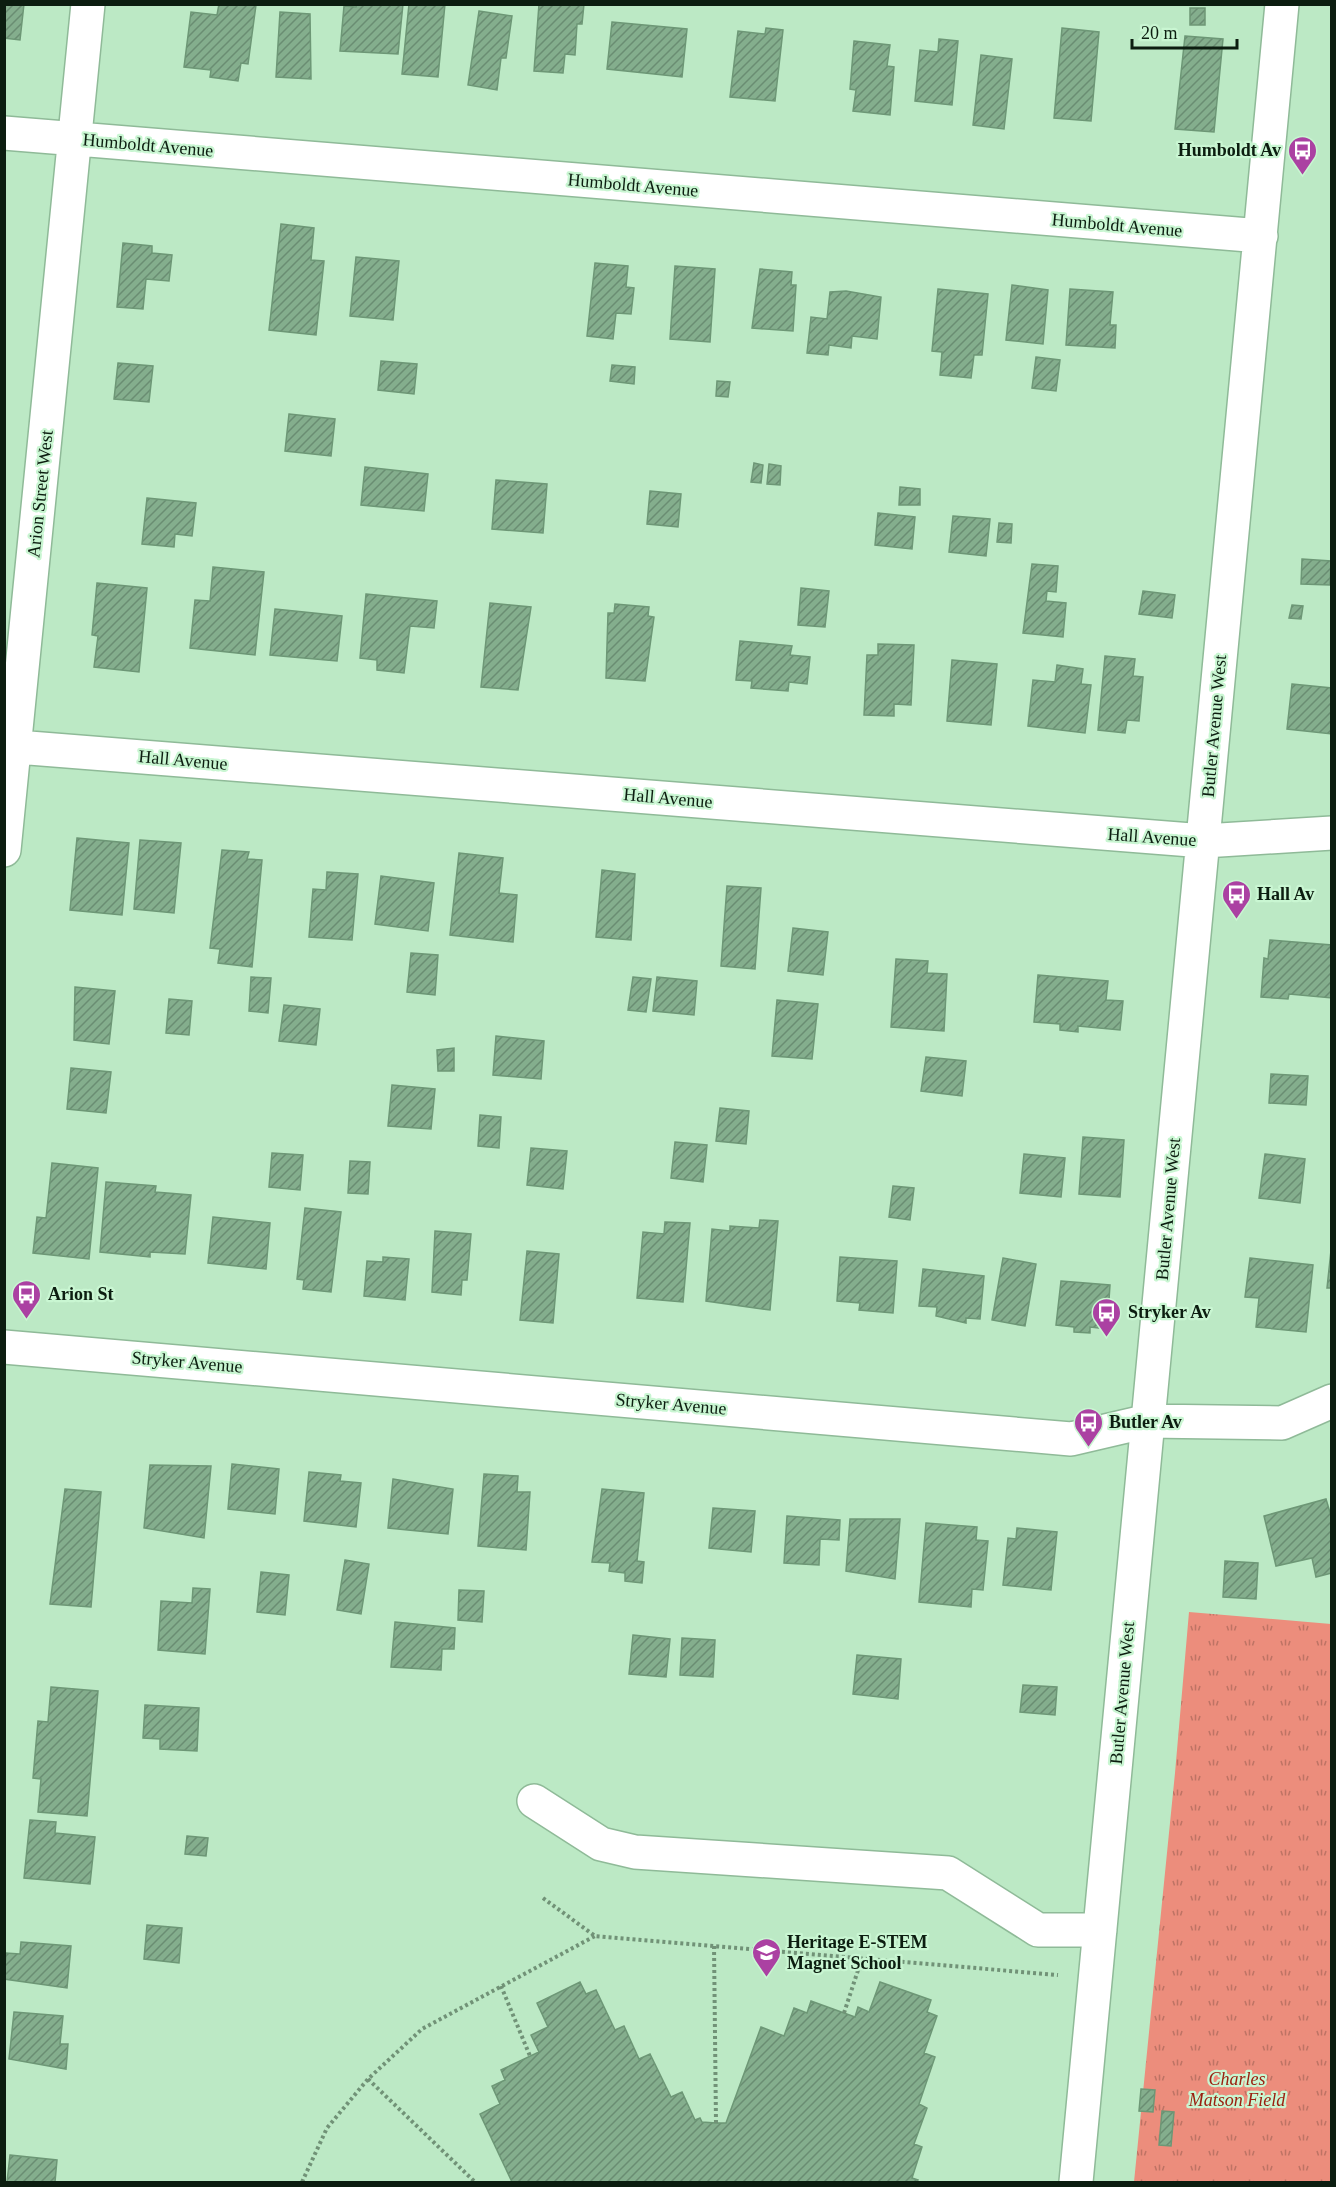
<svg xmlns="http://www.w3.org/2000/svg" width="1336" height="2187" font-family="'Times New Roman',serif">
	<defs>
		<pattern id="park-tufts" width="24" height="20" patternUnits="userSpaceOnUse" patternTransform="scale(1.5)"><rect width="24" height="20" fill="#ec8d7c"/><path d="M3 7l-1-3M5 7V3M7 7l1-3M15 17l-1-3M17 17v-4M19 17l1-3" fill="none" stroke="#be7364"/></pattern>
		<pattern id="building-hatch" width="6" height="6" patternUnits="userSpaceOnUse" patternTransform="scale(1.5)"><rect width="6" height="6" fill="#84ae8d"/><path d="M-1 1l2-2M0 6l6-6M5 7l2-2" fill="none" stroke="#6a8d72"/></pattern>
	</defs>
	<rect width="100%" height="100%" fill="#bce9c5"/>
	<path fill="url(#park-tufts)" d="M 1189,1612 L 1331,1624 L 1331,2182 L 1134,2182 L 1175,1773 Z"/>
	<path fill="url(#building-hatch)" stroke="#6d9776" stroke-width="1.5" d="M 4,4 L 24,4 L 20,40 L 4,38 Z
		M 219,4 L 256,5 L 248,64 L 241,63 L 238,81 L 210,77 L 211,70 L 184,67 L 191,12 L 217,15 Z
		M 357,4 L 403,4 L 398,54 L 340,51 L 344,6 L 356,7 Z
		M 409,4 L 445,4 L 438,77 L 402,74 Z
		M 539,4 L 584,4 L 582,24 L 577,24 L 575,55 L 565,54 L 563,73 L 534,71 Z
		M 1190,8 L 1205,8 L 1205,25 L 1190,25 Z
		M 479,11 L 512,16 L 506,58 L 501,58 L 497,90 L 468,85 Z
		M 280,12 L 310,14 L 311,79 L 276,77 Z
		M 612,22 L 687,29 L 682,77 L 607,69 Z
		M 766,28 L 783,30 L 775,101 L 730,97 L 738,31 L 765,34 Z
		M 1062,28 L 1099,32 L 1091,121 L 1054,118 Z
		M 1185,36 L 1223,39 L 1214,132 L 1175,129 Z
		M 939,39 L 958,41 L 952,105 L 915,101 L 920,50 L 938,52 Z
		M 854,41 L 890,45 L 887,66 L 894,67 L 890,115 L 853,111 L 856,90 L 850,89 Z
		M 981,55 L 1012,59 L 1004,129 L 973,125 Z
		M 281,224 L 314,228 L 311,260 L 324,261 L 316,335 L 269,330 Z
		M 123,243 L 152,246 L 152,253 L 172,255 L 169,281 L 146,279 L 143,309 L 117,307 Z
		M 356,257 L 399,261 L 393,320 L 350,316 Z
		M 595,263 L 628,266 L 626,287 L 634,288 L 631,314 L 616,313 L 613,339 L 587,336 Z
		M 675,266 L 715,269 L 710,342 L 670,339 Z
		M 760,269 L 792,272 L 791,285 L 796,285 L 793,331 L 752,328 Z
		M 1012,285 L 1048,290 L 1043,344 L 1006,340 Z
		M 938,289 L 988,294 L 982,355 L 974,355 L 971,378 L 940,375 L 942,352 L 932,351 Z
		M 1070,289 L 1113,292 L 1110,325 L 1116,325 L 1115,348 L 1066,345 Z
		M 846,291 L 881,297 L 877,339 L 852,336 L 851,348 L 829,345 L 828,355 L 807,353 L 811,317 L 827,319 L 830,292 Z
		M 1036,357 L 1060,360 L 1056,391 L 1032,388 Z
		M 381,361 L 417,364 L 414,394 L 378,390 Z
		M 118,363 L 153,366 L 149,402 L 114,399 Z
		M 612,365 L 635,367 L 634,384 L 610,381 Z
		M 717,381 L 730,382 L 728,397 L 716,396 Z
		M 289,414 L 335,419 L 331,456 L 285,451 Z
		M 754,463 L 763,465 L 761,483 L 751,482 Z
		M 769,464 L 781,466 L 780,485 L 767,484 Z
		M 365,467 L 428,474 L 424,511 L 361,505 Z
		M 496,480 L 547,484 L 543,533 L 492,529 Z
		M 900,487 L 920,489 L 920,505 L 899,505 Z
		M 650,491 L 681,494 L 678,527 L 647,524 Z
		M 147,498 L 196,503 L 192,536 L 175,534 L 174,547 L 142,544 Z
		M 878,513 L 915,517 L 912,549 L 875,545 Z
		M 953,516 L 990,519 L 986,556 L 949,552 Z
		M 999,523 L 1012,524 L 1011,543 L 997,542 Z
		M 1302,559 L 1331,561 L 1330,585 L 1301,584 Z
		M 1032,564 L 1058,566 L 1056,592 L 1047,591 L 1046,601 L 1066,603 L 1063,637 L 1023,633 Z
		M 213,567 L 264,572 L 255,655 L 190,648 L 195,600 L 210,601 Z
		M 97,583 L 147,588 L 139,672 L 94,667 L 98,636 L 92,635 Z
		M 801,588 L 829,591 L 825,627 L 798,625 Z
		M 1143,591 L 1175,595 L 1172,618 L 1139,614 Z
		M 366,594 L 437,601 L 434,628 L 410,626 L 404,673 L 377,670 L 377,660 L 360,658 Z
		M 490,603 L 531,607 L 518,690 L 481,687 Z
		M 615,604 L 649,607 L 648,616 L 654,617 L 645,681 L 606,678 L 608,613 L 614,613 Z
		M 1292,605 L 1303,606 L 1301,619 L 1289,618 Z
		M 275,609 L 342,616 L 337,661 L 270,655 Z
		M 740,641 L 792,646 L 790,655 L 810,657 L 807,684 L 789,682 L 788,691 L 751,688 L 752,681 L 736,680 Z
		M 878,644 L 914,645 L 911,705 L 894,704 L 894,716 L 864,715 L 867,655 L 878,655 Z
		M 1105,656 L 1135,659 L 1133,676 L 1143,677 L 1139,721 L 1127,720 L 1125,733 L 1098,730 Z
		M 952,660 L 997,664 L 991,725 L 947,721 Z
		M 1057,665 L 1083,669 L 1081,684 L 1091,685 L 1085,733 L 1028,726 L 1033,680 L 1055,682 Z
		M 1292,684 L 1332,688 L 1332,734 L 1287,729 Z
		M 77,838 L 129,843 L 122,915 L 70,910 Z
		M 140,840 L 181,843 L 174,913 L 134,909 Z
		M 222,850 L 249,852 L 247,859 L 262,860 L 252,967 L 218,963 L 220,949 L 210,948 Z
		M 459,853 L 503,858 L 499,893 L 517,895 L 513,942 L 450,935 Z
		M 602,870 L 635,874 L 631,940 L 596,937 Z
		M 327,872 L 358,874 L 352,940 L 309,937 L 313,889 L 326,890 Z
		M 381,876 L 434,883 L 428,931 L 375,924 Z
		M 727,886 L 761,888 L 755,969 L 721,966 Z
		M 793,928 L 828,932 L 823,975 L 788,971 Z
		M 1270,940 L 1332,945 L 1332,998 L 1289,994 L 1288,999 L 1261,997 L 1264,958 L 1268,959 Z
		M 411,953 L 438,955 L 435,995 L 407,992 Z
		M 896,959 L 928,961 L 927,973 L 947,974 L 944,1031 L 891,1027 Z
		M 1038,975 L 1108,981 L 1106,1000 L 1123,1001 L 1120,1030 L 1078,1026 L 1078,1032 L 1060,1030 L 1060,1024 L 1034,1022 Z
		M 251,977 L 271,978 L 268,1013 L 249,1011 Z
		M 633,977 L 651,979 L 646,1012 L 628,1010 Z
		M 657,977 L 697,981 L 694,1015 L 653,1011 Z
		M 75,987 L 115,991 L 109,1044 L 74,1040 Z
		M 169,999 L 192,1001 L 189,1035 L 166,1033 Z
		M 777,1000 L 818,1004 L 812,1059 L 772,1056 Z
		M 284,1005 L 320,1009 L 316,1045 L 279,1041 Z
		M 496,1036 L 544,1041 L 541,1079 L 493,1075 Z
		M 454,1048 L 454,1071 L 438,1071 L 437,1050 Z
		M 926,1057 L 966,1061 L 962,1096 L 921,1091 Z
		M 71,1068 L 111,1072 L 106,1113 L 67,1109 Z
		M 1271,1074 L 1308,1076 L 1306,1105 L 1269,1103 Z
		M 392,1085 L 435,1089 L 431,1129 L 388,1126 Z
		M 720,1108 L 749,1111 L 746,1144 L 716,1141 Z
		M 480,1115 L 501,1117 L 499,1148 L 478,1146 Z
		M 1083,1137 L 1124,1140 L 1120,1197 L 1079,1194 Z
		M 675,1142 L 707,1145 L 703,1182 L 671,1178 Z
		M 531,1148 L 567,1151 L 563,1189 L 527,1185 Z
		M 272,1153 L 303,1155 L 300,1190 L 269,1187 Z
		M 1024,1154 L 1065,1158 L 1061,1197 L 1020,1193 Z
		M 1265,1154 L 1305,1159 L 1300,1203 L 1259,1198 Z
		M 350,1161 L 370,1162 L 368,1194 L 348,1193 Z
		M 52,1163 L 98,1168 L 89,1259 L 33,1253 L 37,1217 L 46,1218 Z
		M 106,1182 L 156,1186 L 155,1192 L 191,1195 L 185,1254 L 150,1252 L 150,1257 L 100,1252 Z
		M 893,1186 L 914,1188 L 910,1220 L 889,1217 Z
		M 305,1208 L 341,1212 L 331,1292 L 303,1289 L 304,1280 L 297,1279 Z
		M 213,1217 L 270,1223 L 266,1269 L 208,1263 Z
		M 760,1220 L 778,1221 L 770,1310 L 706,1301 L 712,1229 L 730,1231 L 730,1226 L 759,1228 Z
		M 665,1222 L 690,1223 L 683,1302 L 637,1298 L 643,1232 L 664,1234 Z
		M 435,1231 L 471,1234 L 467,1280 L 462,1280 L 461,1295 L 432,1292 Z
		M 1332,1241 L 1332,1288 L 1327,1288 Z
		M 527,1251 L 559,1254 L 553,1323 L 520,1320 Z
		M 383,1257 L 409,1259 L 405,1300 L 364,1296 L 367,1261 L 383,1262 Z
		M 840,1257 L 897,1261 L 893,1313 L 859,1310 L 860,1303 L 837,1301 Z
		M 1003,1258 L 1036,1264 L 1025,1326 L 992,1320 Z
		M 1250,1258 L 1313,1265 L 1306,1332 L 1256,1327 L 1259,1298 L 1245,1297 Z
		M 923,1269 L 984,1276 L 980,1319 L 966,1318 L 966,1323 L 936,1316 L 937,1307 L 919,1306 Z
		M 1061,1281 L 1110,1285 L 1107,1329 L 1090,1327 L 1090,1333 L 1074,1332 L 1074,1327 L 1056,1325 Z
		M 232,1464 L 279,1469 L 275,1514 L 228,1509 Z
		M 150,1465 L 211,1466 L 204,1538 L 144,1528 Z
		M 309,1472 L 341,1475 L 340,1481 L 361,1483 L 356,1527 L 304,1521 Z
		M 484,1474 L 518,1476 L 517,1492 L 530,1492 L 526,1550 L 478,1546 Z
		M 393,1479 L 453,1489 L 448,1534 L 388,1528 Z
		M 65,1489 L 101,1492 L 91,1607 L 50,1604 Z
		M 602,1489 L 644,1493 L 637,1561 L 644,1562 L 642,1583 L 625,1581 L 625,1573 L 609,1571 L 610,1563 L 592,1562 Z
		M 1326,1499 L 1332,1519 L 1332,1573 L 1316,1577 L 1312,1558 L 1276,1566 L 1264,1516 Z
		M 713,1508 L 755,1511 L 751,1552 L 709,1548 Z
		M 787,1516 L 840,1520 L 839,1540 L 820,1539 L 819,1565 L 784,1563 Z
		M 850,1519 L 900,1519 L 895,1579 L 846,1571 Z
		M 926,1523 L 977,1527 L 976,1540 L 988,1541 L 983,1590 L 972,1589 L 971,1607 L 919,1602 Z
		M 1017,1528 L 1057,1532 L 1051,1590 L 1003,1585 L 1008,1538 L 1016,1539 Z
		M 345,1560 L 369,1564 L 361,1614 L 337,1610 Z
		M 1225,1561 L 1258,1563 L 1256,1599 L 1223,1597 Z
		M 261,1572 L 289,1575 L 285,1615 L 257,1612 Z
		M 193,1588 L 210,1589 L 205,1654 L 158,1650 L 161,1601 L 192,1603 Z
		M 459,1590 L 484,1591 L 482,1622 L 458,1620 Z
		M 395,1622 L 455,1628 L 454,1649 L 442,1649 L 441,1670 L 391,1667 Z
		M 633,1635 L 670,1639 L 666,1677 L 629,1674 Z
		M 682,1638 L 715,1640 L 713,1677 L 680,1675 Z
		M 857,1655 L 901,1659 L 898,1699 L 853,1694 Z
		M 1023,1685 L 1057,1687 L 1055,1715 L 1020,1712 Z
		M 51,1687 L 98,1691 L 87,1816 L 38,1812 L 41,1779 L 33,1778 L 38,1721 L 48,1722 Z
		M 145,1705 L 199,1708 L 197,1751 L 160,1749 L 160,1739 L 143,1738 Z
		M 30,1820 L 56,1822 L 55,1833 L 95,1837 L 90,1884 L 24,1878 Z
		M 187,1836 L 208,1838 L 206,1856 L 185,1854 Z
		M 147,1925 L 182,1928 L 179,1963 L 144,1959 Z
		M 21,1942 L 71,1946 L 67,1988 L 4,1979 L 6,1953 L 20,1954 Z
		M 580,1982 L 586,1994 L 596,1990 L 615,2030 L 624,2026 L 639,2059 L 650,2054 L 671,2097 L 682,2092 L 695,2120 L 700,2118 L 702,2122 L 716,2123 L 726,2123 L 761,2027 L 784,2036 L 794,2008 L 807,2013 L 811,2001 L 855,2017 L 858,2007 L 869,2012 L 880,1982 L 931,2000 L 927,2012 L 937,2016 L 924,2053 L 935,2057 L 919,2104 L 927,2108 L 914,2144 L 922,2147 L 912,2178 L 918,2180 L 917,2182 L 512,2182 L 480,2114 L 500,2104 L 492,2086 L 505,2080 L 501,2070 L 539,2052 L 531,2035 L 548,2027 L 537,2003 Z
		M 14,2012 L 63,2016 L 60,2044 L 68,2044 L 66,2069 L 9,2059 Z
		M 1141,2089 L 1155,2090 L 1153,2112 L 1139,2111 Z
		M 1162,2111 L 1174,2112 L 1171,2146 L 1159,2145 Z
		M 10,2155 L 57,2160 L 55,2182 L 7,2182 Z"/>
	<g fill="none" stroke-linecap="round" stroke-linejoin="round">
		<defs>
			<path id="minor" d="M 4,133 L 1261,236
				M 4,746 L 1204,841 L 1332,833
				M 4,850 L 88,4
				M 4,1347 L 1071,1439 L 1148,1421 L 1282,1423 L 1332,1401
				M 534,1801 L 601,1844 L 635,1852 L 948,1873 L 1038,1930 L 1100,1930
				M 1076,2182 L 1282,4"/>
		</defs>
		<use href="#minor" stroke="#8fba98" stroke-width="36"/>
		<path stroke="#719277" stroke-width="4" stroke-dasharray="3 3" stroke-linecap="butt" d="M 543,1898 L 595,1936 L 1058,1975
			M 714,1946 L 716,2123
			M 501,1986 L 530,2056
			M 844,2013 L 862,1958
			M 368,2079 L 475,2182
			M 302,2182 L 327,2128 L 368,2079 L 422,2029 L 595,1936"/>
		<use href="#minor" stroke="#fff" stroke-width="33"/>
	</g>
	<defs>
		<symbol id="bus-pin" viewBox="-11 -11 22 30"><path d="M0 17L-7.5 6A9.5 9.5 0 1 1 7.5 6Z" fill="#ab41a2" stroke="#c9f6d2"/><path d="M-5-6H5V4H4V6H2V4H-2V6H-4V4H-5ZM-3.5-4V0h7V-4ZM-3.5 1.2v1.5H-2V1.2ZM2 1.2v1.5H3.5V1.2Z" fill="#fff"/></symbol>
		<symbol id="school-pin" viewBox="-11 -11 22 30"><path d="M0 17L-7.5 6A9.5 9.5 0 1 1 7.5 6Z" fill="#ab41a2" stroke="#c9f6d2"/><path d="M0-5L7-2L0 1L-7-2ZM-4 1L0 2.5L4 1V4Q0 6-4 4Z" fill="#fff"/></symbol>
	</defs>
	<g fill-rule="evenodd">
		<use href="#bus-pin" x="1286" y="134" width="33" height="45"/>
		<use href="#bus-pin" x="1220" y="878" width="33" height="45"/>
		<use href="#bus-pin" x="10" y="1278" width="33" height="45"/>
		<use href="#bus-pin" x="1090" y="1296" width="33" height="45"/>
		<use href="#bus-pin" x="1072" y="1406" width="33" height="45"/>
		<use href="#school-pin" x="750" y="1936" width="33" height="45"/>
	</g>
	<g text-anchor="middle" stroke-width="4.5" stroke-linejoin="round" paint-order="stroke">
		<g font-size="18" fill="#0c1d10" stroke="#c9f6d2">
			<text transform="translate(148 145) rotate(5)" y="6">Humboldt Avenue</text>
			<text transform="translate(633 185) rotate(5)" y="6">Humboldt Avenue</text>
			<text transform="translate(1117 225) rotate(5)" y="6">Humboldt Avenue</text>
			<text transform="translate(40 494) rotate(-84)" y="6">Arion Street West</text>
			<text transform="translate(1214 726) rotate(-85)" y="6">Butler Avenue West</text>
			<text transform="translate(183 760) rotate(5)" y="6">Hall Avenue</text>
			<text transform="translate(668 798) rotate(5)" y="6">Hall Avenue</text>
			<text transform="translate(1152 837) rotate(4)" y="6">Hall Avenue</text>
			<text transform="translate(1168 1209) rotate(-85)" y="6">Butler Avenue West</text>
			<text transform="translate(187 1362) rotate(5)" y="6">Stryker Avenue</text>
			<text transform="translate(671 1404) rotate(5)" y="6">Stryker Avenue</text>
			<text transform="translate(1122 1693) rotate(-85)" y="6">Butler Avenue West</text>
		</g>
		<g font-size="18" font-weight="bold" fill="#0c1d10" stroke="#c9f6d2" text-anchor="start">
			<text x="1281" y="156" text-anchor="end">Humboldt Av</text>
			<text x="1257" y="900">Hall Av</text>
			<text x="48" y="1300">Arion St</text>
			<text x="1128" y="1318">Stryker Av</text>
			<text x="1109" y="1428">Butler Av</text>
			<text x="787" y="1948">Heritage E-STEM<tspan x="787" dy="21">Magnet School</tspan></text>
		</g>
		<g font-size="18" font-style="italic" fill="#9a2010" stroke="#c9f6d2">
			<text x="1237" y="2085">Charles<tspan x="1237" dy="21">Matson Field</tspan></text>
		</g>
	</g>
	<rect width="1336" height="2187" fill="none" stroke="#0c1d10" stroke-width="12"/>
	<path d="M1132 39v9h105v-9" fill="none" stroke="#0c1d10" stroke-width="3"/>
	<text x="1141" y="39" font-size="18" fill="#0c1d10" stroke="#c9f6d2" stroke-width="4.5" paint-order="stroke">20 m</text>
</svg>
